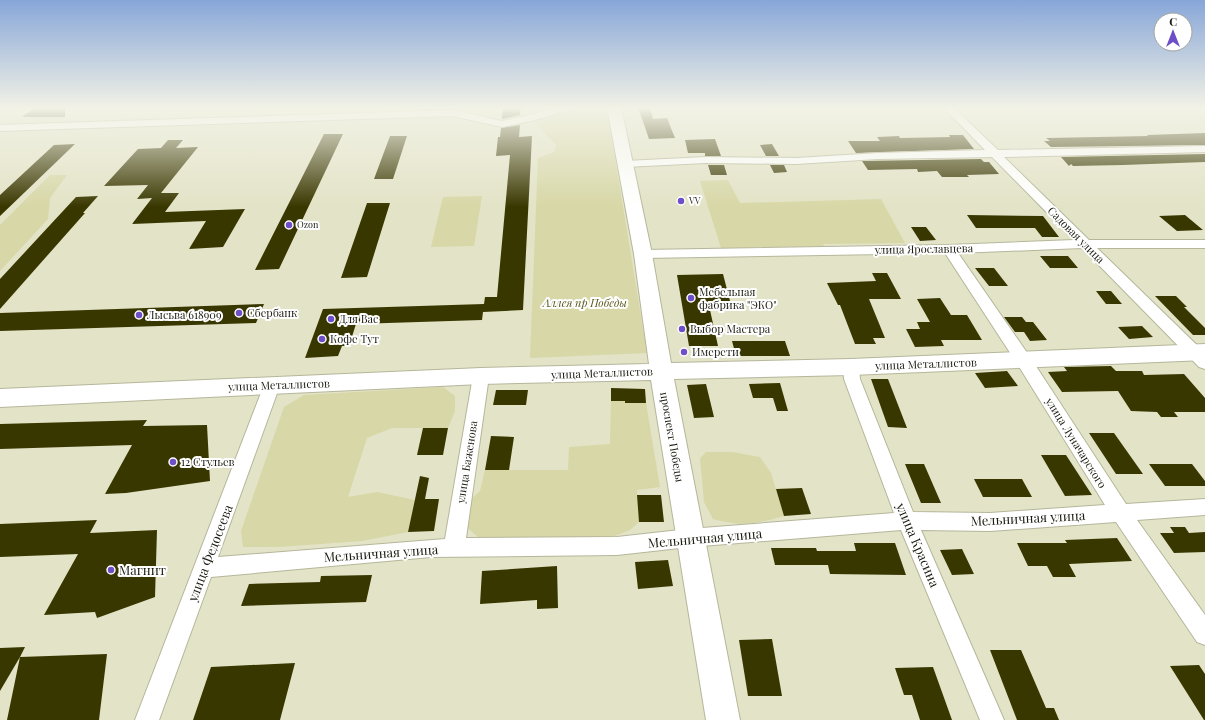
<svg xmlns="http://www.w3.org/2000/svg" width="1205" height="720" font-family="'Playfair Display',serif">
	<rect width="100%" height="100%" fill="#e3e3c7"/>
	<path fill="#d7d7a7" d="M 590,107 L 607,109 L 647,353 L 530,358 L 538,158 L 554,152 L 556,145 L 536,124 L 538,118 L 559,111 Z
		M 50,175 L 67,175 L 50,198 L 48,219 L 0,271 L 0,225 Z
		M 728,180 L 740,203 L 881,199 L 905,243 L 823,244 L 824,246 L 721,248 L 700,181 Z
		M 482,196 L 474,246 L 431,247 L 443,197 Z
		M 443,387 L 455,396 L 455,411 L 448,428 L 392,428 L 367,438 L 348,497 L 377,492 L 415,500 L 408,532 L 362,541 L 278,547 L 243,547 L 241,531 L 284,407 L 304,395 Z
		M 611,401 L 625,401 L 626,403 L 646,403 L 660,487 L 637,490 L 639,522 L 630,530 L 609,538 L 479,538 L 464,525 L 466,504 L 480,491 L 485,470 L 568,470 L 569,447 L 610,444 Z
		M 706,452 L 732,452 L 760,457 L 771,473 L 784,516 C 754,524 744,527 713,519 L 704,502 L 700,458 Z"/>
	<path fill="#393700" d="M 36,107 L 65,107 L 65,117 L 22,117 Z
		M 503,107 L 521,107 L 520,115 L 502,119 Z
		M 638,107 L 650,107 L 653,119 L 667,118 L 675,138 L 649,139 Z
		M 520,125 L 519,137 L 532,136 L 523,310 L 483,312 L 482,320 L 356,324 L 349,346 L 342,346 L 338,356 L 305,358 L 323,309 L 484,304 L 483,311 L 485,297 L 497,297 L 510,155 L 496,156 L 498,137 L 500,137 L 501,128 Z
		M 1205,133 L 1205,145 L 1051,147 L 1044,141 L 1050,141 L 1046,138 L 1148,136 L 1147,135 Z
		M 324,134 L 343,134 L 279,269 L 255,270 Z
		M 949,135 L 963,135 L 974,149 L 856,153 L 848,141 L 880,141 L 877,137 L 899,136 L 900,138 L 950,137 Z
		M 390,136 L 407,136 L 393,179 L 374,179 Z
		M 715,139 L 721,156 L 705,156 L 705,153 L 688,153 L 685,140 Z
		M 168,140 L 183,140 L 176,148 L 198,147 L 161,193 L 179,193 L 165,212 L 245,209 L 223,247 L 189,249 L 206,221 L 132,224 L 152,198 L 137,199 L 148,185 L 104,186 L 138,149 L 161,148 Z
		M 75,144 L 0,216 L 0,195 L 54,145 Z
		M 772,144 L 779,156 L 766,156 L 760,145 Z
		M 1205,154 L 1205,162 L 1123,165 L 1073,166 L 1071,164 L 1069,166 L 1061,157 Z
		M 981,159 L 984,162 L 989,162 L 999,174 L 967,175 L 969,177 L 942,177 L 937,171 L 918,172 L 917,169 L 868,170 L 862,161 Z
		M 708,165 L 724,165 L 727,175 L 711,175 Z
		M 770,165 L 784,165 L 787,172 L 774,173 Z
		M 98,196 L 83,213 L 85,213 L 0,309 L 0,279 L 76,197 Z
		M 367,203 L 390,203 L 367,277 L 341,278 Z
		M 967,215 L 1043,216 L 1059,237 L 1042,237 L 1035,228 L 976,228 Z
		M 1185,215 L 1203,230 L 1177,231 L 1159,216 Z
		M 911,227 L 926,227 L 936,240 L 920,241 Z
		M 1040,256 L 1068,256 L 1078,268 L 1050,268 Z
		M 975,268 L 994,268 L 1008,286 L 989,286 Z
		M 872,273 L 887,273 L 901,299 L 869,299 L 885,338 L 873,338 L 876,344 L 855,344 L 840,305 L 838,305 L 827,283 L 876,281 Z
		M 723,274 L 730,301 L 708,301 L 718,346 L 689,346 L 677,275 Z
		M 1096,291 L 1111,291 L 1122,304 L 1106,304 Z
		M 1155,296 L 1176,296 L 1187,307 L 1184,307 L 1205,328 L 1205,335 L 1193,335 Z
		M 940,298 L 951,315 L 967,315 L 982,340 L 941,340 L 944,346 L 915,347 L 906,329 L 920,329 L 917,322 L 930,322 L 917,299 Z
		M 264,304 L 256,323 L 0,331 L 0,313 Z
		M 1004,317 L 1022,317 L 1026,322 L 1033,322 L 1047,340 L 1030,341 L 1024,332 L 1015,332 Z
		M 1142,326 L 1153,337 L 1129,339 L 1118,327 Z
		M 732,341 L 785,341 L 790,356 L 736,356 Z
		M 1111,366 L 1116,371 L 1142,371 L 1144,375 L 1184,374 L 1205,398 L 1205,412 L 1174,412 L 1178,417 L 1161,417 L 1157,412 L 1131,411 L 1118,391 L 1062,392 L 1048,372 L 1067,371 L 1064,367 Z
		M 1007,371 L 1018,386 L 985,388 L 975,373 Z
		M 871,379 L 888,379 L 907,428 L 888,427 Z
		M 780,383 L 788,411 L 777,411 L 773,398 L 753,398 L 749,384 Z
		M 706,384 L 714,417 L 694,418 L 687,385 Z
		M 611,388 L 645,389 L 646,403 L 625,403 L 625,401 L 611,401 Z
		M 496,390 L 528,390 L 526,405 L 493,405 Z
		M 147,420 L 143,426 L 207,425 L 210,481 L 126,493 L 105,494 L 132,445 L 0,449 L 0,424 Z
		M 423,428 L 448,428 L 443,455 L 417,455 Z
		M 1089,433 L 1114,433 L 1143,474 L 1116,474 Z
		M 491,436 L 514,437 L 509,470 L 485,470 Z
		M 1041,455 L 1066,455 L 1092,495 L 1065,496 Z
		M 905,464 L 924,464 L 941,503 L 921,503 Z
		M 1149,464 L 1192,464 L 1205,481 L 1205,486 L 1165,486 Z
		M 420,476 L 429,478 L 425,499 L 439,499 L 434,531 L 408,532 Z
		M 974,479 L 1022,479 L 1032,497 L 983,497 Z
		M 802,488 L 811,514 L 784,516 L 776,489 Z
		M 637,495 L 661,495 L 664,522 L 639,522 Z
		M 97,520 L 90,533 L 157,530 L 155,597 L 97,618 L 95,612 L 44,615 L 78,554 L 0,557 L 0,524 Z
		M 1170,527 L 1185,527 L 1189,533 L 1205,532 L 1205,552 L 1174,553 L 1160,533 L 1174,533 Z
		M 1117,538 L 1132,561 L 1069,564 L 1076,577 L 1053,577 L 1047,566 L 1028,566 L 1017,543 L 1067,543 L 1065,540 Z
		M 854,543 L 895,543 L 906,575 L 830,574 L 828,565 L 775,565 L 771,548 L 816,548 L 817,551 L 856,551 Z
		M 962,549 L 974,574 L 952,575 L 940,550 Z
		M 668,560 L 673,586 L 638,589 L 635,562 Z
		M 557,566 L 558,608 L 537,609 L 537,600 L 480,604 L 482,571 Z
		M 372,575 L 366,602 L 241,606 L 249,584 L 320,582 L 321,576 Z
		M 772,639 L 782,696 L 748,696 L 739,640 Z
		M 25,647 L 20,657 L 0,691 L 0,648 Z
		M 990,650 L 1021,650 L 1046,708 L 1054,708 L 1059,720 L 1017,720 Z
		M 107,654 L 99,720 L 7,720 L 20,657 Z
		M 295,663 L 280,720 L 193,720 L 211,667 Z
		M 1199,665 L 1205,674 L 1205,720 L 1204,720 L 1170,666 Z
		M 933,667 L 952,720 L 920,720 L 912,695 L 904,695 L 895,668 Z"/>
	<g fill="none" stroke-linecap="round" stroke-linejoin="round">
		<defs>
			<path id="street" d="M 558,107 L 581,107 L 580,109 L 561,112 L 535,120 L 502,127 L 453,116 L 0,131 L 0,125 L 453,110 L 502,121 L 529,115 Z
				M 943,107 L 953,107 L 998,150 L 1205,146 L 1205,152 L 1004,157 L 1089,240 L 1205,240 L 1205,248 L 1097,248 L 1205,353 L 1205,369 L 1199,367 L 1082,248 L 958,253 L 1030,357 L 1126,504 L 1205,499 L 1205,515 L 1137,520 L 1205,615 L 1205,645 L 1197,642 L 1116,522 L 990,531 L 921,530 L 1004,720 L 980,720 L 901,530 L 689,547 L 617,555 L 431,557 L 211,577 L 159,720 L 135,720 L 264,385 L 266,381 L 272,379 L 278,381 L 280,385 L 218,557 L 445,539 L 473,376 L 475,372 L 481,370 L 487,372 L 489,376 L 466,538 L 617,537 L 689,529 L 894,513 L 844,379 L 843,367 L 845,363 L 851,361 L 857,363 L 859,367 L 860,379 L 913,512 L 990,513 L 1105,505 L 1018,365 L 945,253 L 643,258 L 638,257 L 636,254 L 638,251 L 643,250 L 949,245 L 1074,240 L 992,157 L 878,159 L 796,164 L 706,163 L 625,167 L 621,166 L 619,164 L 621,162 L 625,161 L 706,157 L 796,158 L 878,153 L 985,150 Z"/>
			<path id="secondary" d="M 607,107 L 621,107 L 652,254 L 671,363 L 851,359 L 1205,344 L 1205,360 L 851,375 L 674,379 L 740,720 L 706,720 L 651,380 L 481,384 L 0,407 L 0,389 L 481,368 L 649,364 L 634,254 Z"/>
		</defs>
		<use href="#street" stroke="#b6b69b" stroke-width="2"/>
		<use href="#secondary" stroke="#b6b69b" stroke-width="2"/>
		<use href="#street" fill="#fff" fill-rule="evenodd"/>
		<use href="#secondary" fill="#fff" fill-rule="evenodd"/>
	</g>
	<linearGradient id="sky" x2="0" y2="1"><stop stop-color="#87a6d8"/><stop offset="0.52" stop-color="#f2f2e6"/><stop offset="1" stop-color="#f2f2e6" stop-opacity="0"/></linearGradient>
	<rect width="1205" height="207" fill="url(#sky)"/>
	<g fill="#6e4fc8" stroke="#fff" stroke-width="1.5">
		<circle cx="681" cy="201" r="4"/>
		<circle cx="289" cy="225" r="4"/>
		<circle cx="691" cy="298" r="4"/>
		<circle cx="239" cy="313" r="4"/>
		<circle cx="139" cy="315" r="4"/>
		<circle cx="331" cy="319" r="4"/>
		<circle cx="682" cy="329" r="4"/>
		<circle cx="322" cy="339" r="4"/>
		<circle cx="684" cy="352" r="4"/>
		<circle cx="173" cy="462" r="4"/>
		<circle cx="111" cy="570" r="4"/>
	</g>
	<g text-anchor="middle" stroke-width="4" stroke-linejoin="round" paint-order="stroke">
		<g font-size="9" fill="#1a1a10" stroke="#fff" text-anchor="start">
			<text x="689" y="204">VV</text>
			<text x="297" y="228">Ozon</text>
		</g>
		<g font-size="11" fill="#1a1a10" stroke="#fff">
			<text transform="translate(1076 235) rotate(45)" y="4">Садовая улица</text>
			<text transform="translate(924 249) rotate(-1)" y="4">улица Ярославцева</text>
			<text transform="translate(926 364) rotate(-2)" y="4">улица Металлистов</text>
			<text transform="translate(602 373) rotate(-2)" y="4">улица Металлистов</text>
			<text transform="translate(279 385) rotate(-2)" y="4">улица Металлистов</text>
			<text transform="translate(672 437) rotate(80)" y="4">проспект Победы</text>
			<text transform="translate(1076 443) rotate(58)" y="4">улица Луначарского</text>
			<text transform="translate(467 462) rotate(-81)" y="4">улица Баженова</text>
		</g>
		<g font-size="11" fill="#1a1a10" stroke="#fff" text-anchor="start">
			<text x="699" y="296">Мебельная<tspan x="699" dy="13">фабрика "ЭКО"</tspan></text>
			<text x="247" y="317">Сбербанк</text>
			<text x="147" y="319">Лысьва 618909</text>
			<text x="339" y="323">Для Вас</text>
			<text x="690" y="333">Выбор Мастера</text>
			<text x="330" y="343">Кофе Тут</text>
			<text x="692" y="356">Имерети</text>
			<text x="181" y="466">12 Стульев</text>
		</g>
		<g font-size="11" font-style="italic" fill="#59571b" stroke="#fff">
			<text x="585" y="307">Аллея пр Победы</text>
		</g>
		<g font-size="13" fill="#1a1a10" stroke="#fff">
			<text transform="translate(1028 518) rotate(-3)" y="5">Мельничная улица</text>
			<text transform="translate(705 538) rotate(-5)" y="5">Мельничная улица</text>
			<text transform="translate(918 545) rotate(67)" y="5">улица Красина</text>
			<text transform="translate(210 553) rotate(-69)" y="5">улица Федосеева</text>
			<text transform="translate(381 553) rotate(-4)" y="5">Мельничная улица</text>
		</g>
		<g font-size="13" fill="#1a1a10" stroke="#fff" text-anchor="start">
			<text x="119" y="575">Магнит</text>
		</g>
	</g>
	<g transform="translate(1173 32)"><circle r="19" fill="#ffffff" stroke="#a3a39f"/>
	<path d="M0-3L7 15L0 10L-7 15Z" fill="#6e4fc8"/>
	<text y="-6" font-size="11" font-weight="bold" text-anchor="middle" fill="#1a1a10">С</text>
	</g>
</svg>
